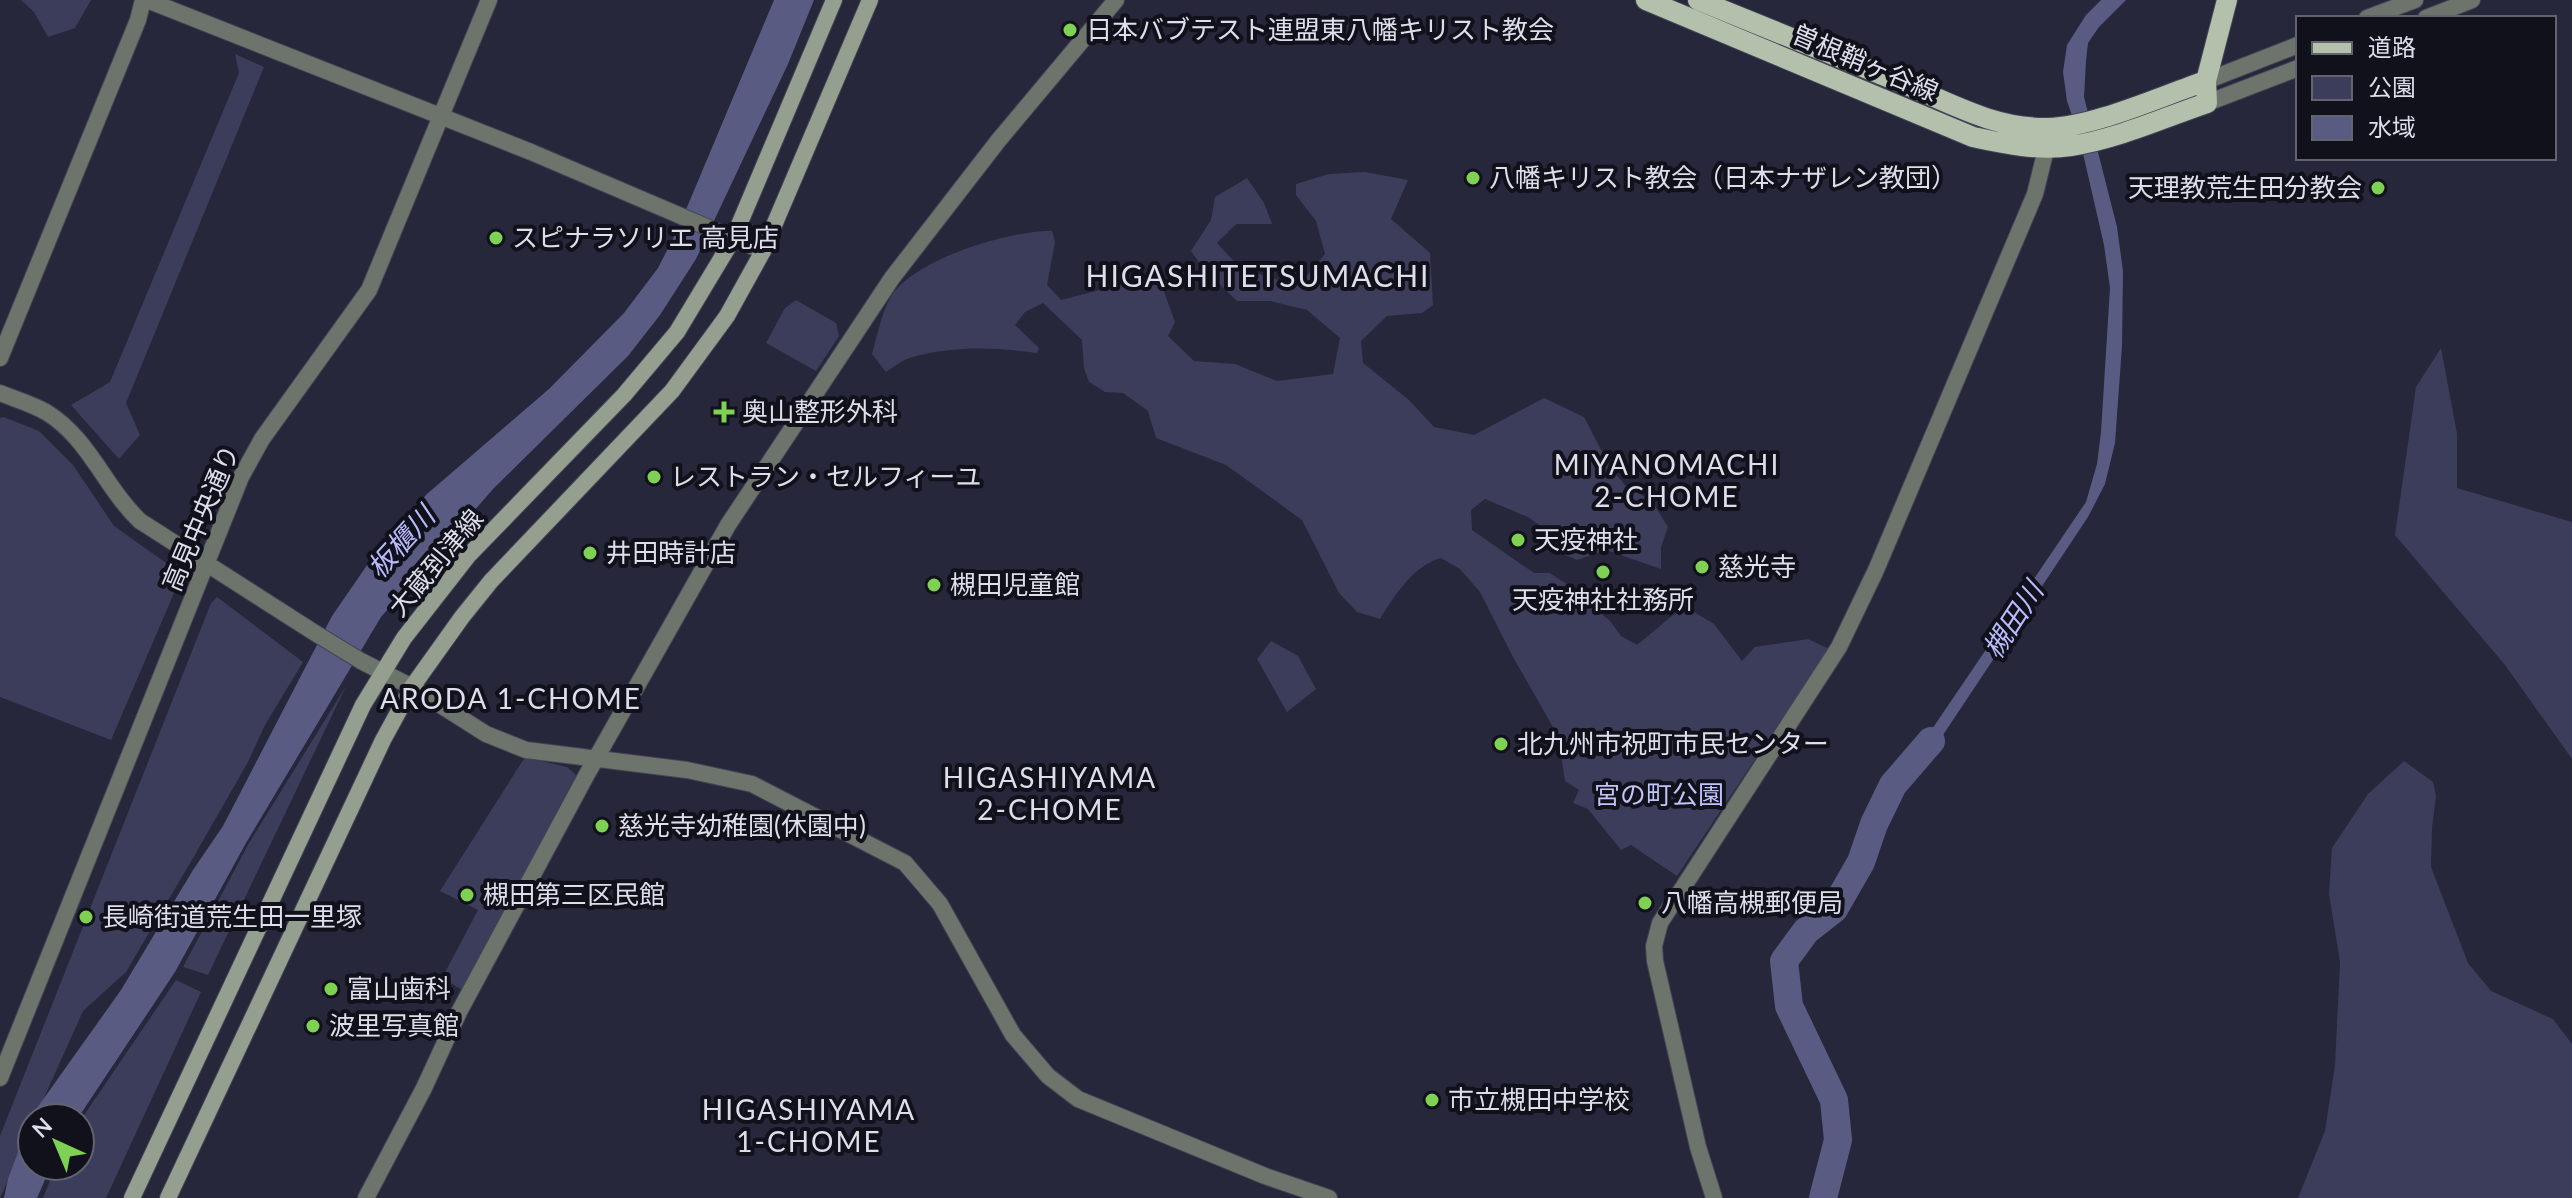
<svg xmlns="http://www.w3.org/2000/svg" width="2572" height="1198" font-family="Lato,'Noto Sans JP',sans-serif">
	<rect width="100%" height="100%" fill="#26273a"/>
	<path fill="#3c3d5b" d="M 21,0 L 91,0 L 75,28 L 48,37 L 34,12 Z
		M 235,54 L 264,67 L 126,403 L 140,435 L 119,459 L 71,405 L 110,382 L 239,73 Z
		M 1365,172 L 1408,180 L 1391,219 L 1430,253 L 1433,305 L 1422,313 L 1387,316 L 1361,341 L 1363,363 L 1409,400 L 1434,427 L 1474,435 L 1544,398 L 1584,417 L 1610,467 L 1625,485 L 1652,501 L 1668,527 L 1661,547 L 1661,569 L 1606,550 L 1577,560 L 1549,548 L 1545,529 L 1528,517 L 1485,499 L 1471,510 L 1472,530 L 1534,573 L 1550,573 L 1568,585 L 1610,621 L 1621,636 L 1637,645 L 1684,606 L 1714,624 L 1742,661 L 1755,647 L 1808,639 L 1829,649 L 1677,876 L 1631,845 L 1621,850 L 1588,809 L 1573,803 L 1579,790 L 1565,781 L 1558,736 L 1513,657 L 1480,592 L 1460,569 L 1441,558 C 1414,565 1394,596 1380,619 L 1357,612 L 1339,593 L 1302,520 L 1226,465 L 1156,438 L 1148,411 L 1123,393 L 1105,392 L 1089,382 L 1084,368 L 1082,340 L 1043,303 L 1025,312 L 1015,325 L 1039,348 L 1037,353 C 995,347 954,346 913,357 C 903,359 894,367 886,372 L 872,354 C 877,336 881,316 889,300 C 909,260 1010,230 1052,231 L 1055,242 L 1047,285 L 1061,300 L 1115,286 L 1157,272 L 1175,322 L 1168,336 L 1194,361 L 1235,364 L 1277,381 L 1333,374 L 1340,338 L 1307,310 L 1270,301 L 1237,301 L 1203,268 L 1191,251 L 1211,220 L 1215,197 L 1247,178 L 1264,203 L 1272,224 L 1236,224 L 1217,243 L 1240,268 L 1298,286 L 1325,254 L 1316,221 L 1296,195 L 1296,184 L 1329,174 Z
		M 796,300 L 836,323 L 839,336 L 816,371 L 766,343 L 785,308 Z
		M 2441,348 L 2457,434 L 2457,488 L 2572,522 L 2572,759 L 2505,665 L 2395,535 L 2416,387 Z
		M 4,417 L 39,431 L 73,465 L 114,526 L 169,565 L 177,586 L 111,740 L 0,697 L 0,418 Z
		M 217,597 L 303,662 L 265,725 L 248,762 L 193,858 L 126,972 L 83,1011 L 35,1118 L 32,1118 L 32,1126 L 0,1198 L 0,1136 L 211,603 Z
		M 1271,641 L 1298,656 L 1316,689 L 1287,712 L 1257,659 Z
		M 346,686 L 208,975 L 183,967 L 249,843 Z
		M 525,757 L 567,767 L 576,775 L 464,991 L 442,978 L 478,910 L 440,891 Z
		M 2404,761 L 2433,782 L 2436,796 L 2432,828 L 2431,867 L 2468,963 L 2491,991 L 2553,1019 L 2572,1044 L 2572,1198 L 2298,1198 L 2325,1131 L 2335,1065 L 2340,962 L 2329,894 L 2332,848 L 2368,794 Z
		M 176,980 L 201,992 L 106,1198 L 43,1198 L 56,1166 L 80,1166 L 80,1121 Z"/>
	<path fill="#5a5b83" d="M 774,0 L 814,0 L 788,64 L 696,259 L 660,315 L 628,356 L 494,488 L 381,617 L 246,843 L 175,972 L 78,1118 L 32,1118 L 32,1166 L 51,1166 L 37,1198 L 4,1198 L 8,1179 L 32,1115 L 121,990 L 193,870 L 223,826 L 332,616 L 383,542 L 427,494 L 549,389 L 624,313 L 658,268 L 677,231 Z
		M 2101,0 L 2126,0 L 2099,27 L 2088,43 L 2086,61 L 2084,97 L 2117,227 L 2123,271 L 2122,346 L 2115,443 L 2105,484 L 2088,517 L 1927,759 L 1914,771 L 1908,771 L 1928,735 L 2086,502 L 2097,464 L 2101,432 L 2110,288 L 2104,245 L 2079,136 L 2067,101 L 2063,72 L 2067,45 L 2086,15 Z"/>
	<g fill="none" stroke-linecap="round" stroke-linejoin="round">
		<path stroke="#5a5b83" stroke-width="28" d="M 1823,1198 L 1838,1140 L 1834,1100 L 1789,1006 L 1784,961 L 1806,931 L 1834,909 L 1861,862 L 1874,824 L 1893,785 L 1931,741"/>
		<defs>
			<path id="tertiary" d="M 147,0 L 531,152 L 763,251
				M 2367,18 L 2415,0
				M 2426,18 L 2472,0
				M 2206,81 L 2298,45
				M 2207,103 L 2298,68
				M 0,358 L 138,20 L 143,0
				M 0,393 C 15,399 32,404 46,412 C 89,438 105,488 140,521 L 315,633 L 361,661 L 412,687 L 486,734 L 526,750 L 687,770 L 752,784 L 905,863 L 940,904 L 1013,1035 L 1048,1076 L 1078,1099 L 1265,1176 L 1329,1198
				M 0,1078 L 241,477 L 262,439 L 369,290 L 489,0
				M 366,1198 L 424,1088 L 459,1012 L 586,776 L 728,525 L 892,278 L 998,141 L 1116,0
				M 1714,1198 L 1698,1147 L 1655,961 L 1654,946 L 1660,923 L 1839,647 L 1876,570 L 2035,194 L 2049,137"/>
			<path id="secondary" d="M 132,1198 L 363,705 L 404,638 L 468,556 L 624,395 L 677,332 L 733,239 L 834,0
				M 168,1198 L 383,740 L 412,687 L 462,617 L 491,581 L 672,391 L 727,316 L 763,251 L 870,0"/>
			<path id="primary" d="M 1646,0 L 1973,137 C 2005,144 2039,151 2071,146 C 2117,139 2163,118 2207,103 L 2206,81 L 2227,0
				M 1698,0 C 1765,27 1831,54 1897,81 C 1947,101 1992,129 2048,128 C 2094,127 2161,96 2206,81"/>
		</defs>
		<use href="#tertiary" stroke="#434456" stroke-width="18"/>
		<use href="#secondary" stroke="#434456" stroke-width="18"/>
		<use href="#primary" stroke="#434456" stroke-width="22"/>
		<use href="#tertiary" stroke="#6d746b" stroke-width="16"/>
		<use href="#secondary" stroke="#949f90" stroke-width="16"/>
		<use href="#primary" stroke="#b2c0ac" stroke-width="20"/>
	</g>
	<g fill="#7ed153" stroke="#10111a" stroke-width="3">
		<circle cx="1070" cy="30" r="8"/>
		<circle cx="1473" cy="178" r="8"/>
		<circle cx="2378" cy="188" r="8"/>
		<circle cx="496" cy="238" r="8"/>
		<path d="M720 400h8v8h8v8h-8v8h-8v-8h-8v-8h8z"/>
		<circle cx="654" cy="477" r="8"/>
		<circle cx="1518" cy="540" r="8"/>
		<circle cx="590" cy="553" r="8"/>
		<circle cx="1702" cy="567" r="8"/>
		<circle cx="1603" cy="572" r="8"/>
		<circle cx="934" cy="585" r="8"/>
		<circle cx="1501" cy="744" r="8"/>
		<circle cx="602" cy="826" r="8"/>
		<circle cx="467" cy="895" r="8"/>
		<circle cx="1645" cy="903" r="8"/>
		<circle cx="86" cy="917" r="8"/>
		<circle cx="331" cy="989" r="8"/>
		<circle cx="313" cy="1026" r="8"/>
		<circle cx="1432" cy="1100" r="8"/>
	</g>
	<g text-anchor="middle" stroke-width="8" stroke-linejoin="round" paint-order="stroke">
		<g font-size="26" fill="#dddeeb" stroke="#10111a" text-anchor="start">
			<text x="1086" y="39">日本バブテスト連盟東八幡キリスト教会</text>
			<text x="1489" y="187">八幡キリスト教会（日本ナザレン教団）</text>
			<text x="2362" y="197" text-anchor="end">天理教荒生田分教会</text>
			<text x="512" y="247">スピナラソリエ 高見店</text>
			<text x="742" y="421">奥山整形外科</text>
			<text x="670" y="486">レストラン・セルフィーユ</text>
			<text x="1534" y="549">天疫神社</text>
			<text x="606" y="562">井田時計店</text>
			<text x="1718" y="576">慈光寺</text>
			<text x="950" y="594">槻田児童館</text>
			<text x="1603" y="609" text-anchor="middle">天疫神社社務所</text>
			<text x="1517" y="753">北九州市祝町市民センター</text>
			<text x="618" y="835">慈光寺幼稚園(休園中)</text>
			<text x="483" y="904">槻田第三区民館</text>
			<text x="1661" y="912">八幡高槻郵便局</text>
			<text x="102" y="926">長崎街道荒生田一里塚</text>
			<text x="347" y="998">富山歯科</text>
			<text x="329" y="1035">波里写真館</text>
			<text x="1448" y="1109">市立槻田中学校</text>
		</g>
		<g font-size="26" fill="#dddeeb" stroke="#10111a">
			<text transform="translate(1865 63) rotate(23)" y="9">曽根鞘ヶ谷線</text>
			<text transform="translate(201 518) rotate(-67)" y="9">高見中央通り</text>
			<text transform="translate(436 563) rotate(-50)" y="9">大蔵到津線</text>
		</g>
		<g font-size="26" fill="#c1c3f9" stroke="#10111a">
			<text x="1659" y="804">宮の町公園</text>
		</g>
		<g font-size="28" letter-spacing="2" fill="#dddeeb" stroke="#10111a">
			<text x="1667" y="475">MIYANOMACHI<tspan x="1667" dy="32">2-CHOME</tspan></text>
			<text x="511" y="709">ARODA 1-CHOME</text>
			<text x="1050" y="788">HIGASHIYAMA<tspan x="1050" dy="32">2-CHOME</tspan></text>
			<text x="809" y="1120">HIGASHIYAMA<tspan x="809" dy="32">1-CHOME</tspan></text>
		</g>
		<g font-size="28" font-style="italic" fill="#b9bbfe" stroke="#10111a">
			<text transform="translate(401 542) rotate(-48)" y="10">板櫃川</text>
			<text transform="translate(2013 620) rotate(-57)" y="10">槻田川</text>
		</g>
		<g font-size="30" letter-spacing="2" fill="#dddeeb" stroke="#10111a">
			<text x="1258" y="287">HIGASHITETSUMACHI</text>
		</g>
	</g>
	<rect x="2296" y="16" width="260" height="144" fill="#10111a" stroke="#62636e" stroke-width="2"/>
	<rect x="2312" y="42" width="40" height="12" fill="#b2c0ac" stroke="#62636e" stroke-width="2"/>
	<text x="2368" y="56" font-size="24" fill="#dddeeb">道路</text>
	<rect x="2312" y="76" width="40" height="24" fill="#3c3d5b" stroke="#62636e" stroke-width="2"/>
	<text x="2368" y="96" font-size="24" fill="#dddeeb">公園</text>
	<rect x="2312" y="116" width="40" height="24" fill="#5a5b83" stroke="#62636e" stroke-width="2"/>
	<text x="2368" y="136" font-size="24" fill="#dddeeb">水域</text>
	<g transform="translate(56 1142) rotate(316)"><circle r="38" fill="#10111a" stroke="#62636e" stroke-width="2"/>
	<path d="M0-6L14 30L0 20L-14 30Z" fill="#7ed153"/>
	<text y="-12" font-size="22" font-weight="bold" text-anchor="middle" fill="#dddeeb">N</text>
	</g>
</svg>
